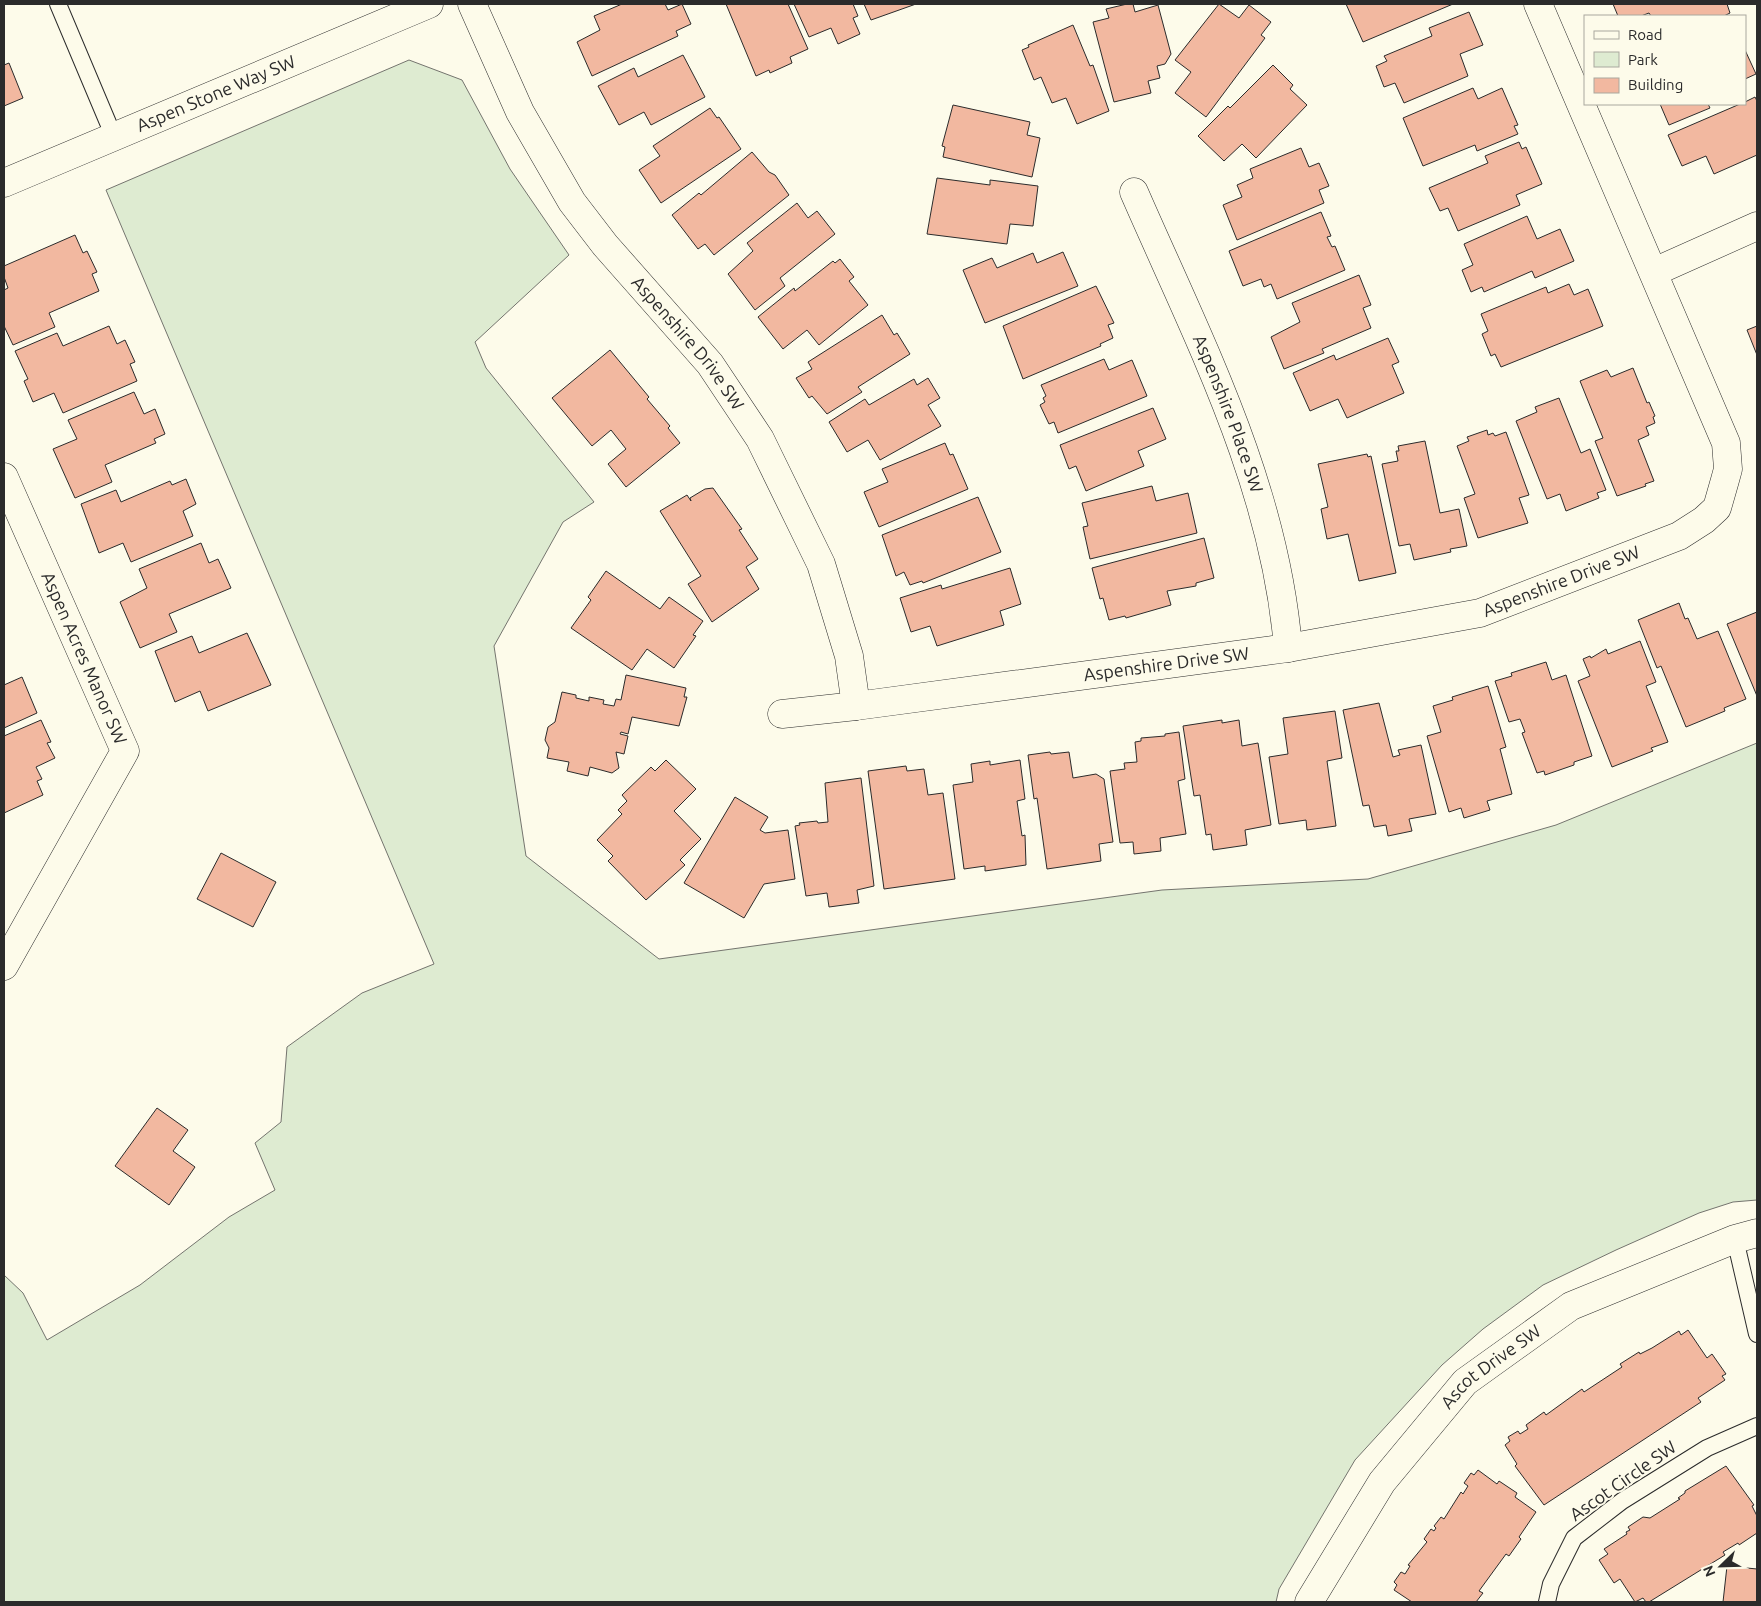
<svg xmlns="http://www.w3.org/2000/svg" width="1761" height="1606" font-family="Ubuntu,sans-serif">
	<rect width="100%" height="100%" fill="#fdfbea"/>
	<path fill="#deebd1" stroke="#74746e" d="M 409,60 L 462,80 L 510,169 L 569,255 L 475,342 L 486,368 L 594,502 L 563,522 L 494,646 L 526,856 L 659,959 L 1162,890 L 1368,879 L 1556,825 L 1757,743 L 1757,1200 L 1733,1202 L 1699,1213 L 1616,1250 L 1543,1285 L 1483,1329 L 1442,1365 L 1355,1460 L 1279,1589 L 1276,1602 L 4,1602 L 4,1275 L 23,1293 L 47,1340 L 140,1285 L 229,1217 L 275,1190 L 255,1143 L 281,1122 L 287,1047 L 362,993 L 434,964 L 106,190 Z"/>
	<path fill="#f2b8a0" stroke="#2b2b2b" d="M 622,4 L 665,4 L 668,10 L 682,4 L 691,24 L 676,31 L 678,36 L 592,76 L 577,42 L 600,30 L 594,16 Z
		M 726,4 L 788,4 L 808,49 L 790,57 L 792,63 L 770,73 L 769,70 L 756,76 Z
		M 794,4 L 853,4 L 858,16 L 853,18 L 860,34 L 838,44 L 831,28 L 809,37 Z
		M 864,4 L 916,4 L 871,20 Z
		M 1127,4 L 1133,4 L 1135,12 L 1158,5 L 1171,54 L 1165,64 L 1157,66 L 1160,78 L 1148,81 L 1151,93 L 1114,102 L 1093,22 L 1109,18 L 1106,9 Z
		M 1219,4 L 1239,18 L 1249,5 L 1271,22 L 1261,35 L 1265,38 L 1206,117 L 1175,93 L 1191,72 L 1175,60 Z
		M 1346,4 L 1453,4 L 1363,42 Z
		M 1613,4 L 1727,4 L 1730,13 L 1724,16 L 1651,16 L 1649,13 L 1641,16 L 1618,16 Z
		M 1469,12 L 1483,45 L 1460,54 L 1468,76 L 1404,103 L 1395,83 L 1384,87 L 1376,66 L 1387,61 L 1384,56 L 1432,36 L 1429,28 Z
		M 1073,25 L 1090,66 L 1093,65 L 1109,111 L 1077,124 L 1066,98 L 1052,103 L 1041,77 L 1034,80 L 1022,50 L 1029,47 L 1028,45 Z
		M 1745,50 L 1756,74 L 1745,79 Z
		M 683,55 L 705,97 L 651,125 L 644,112 L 619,125 L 598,86 L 634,68 L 638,77 Z
		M 9,63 L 23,98 L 4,106 L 4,65 Z
		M 1273,65 L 1293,85 L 1290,89 L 1307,105 L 1256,158 L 1242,144 L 1224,161 L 1198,136 L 1228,106 L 1230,108 Z
		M 1473,88 L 1478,99 L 1502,88 L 1518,125 L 1514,126 L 1518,134 L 1477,151 L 1475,145 L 1423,166 L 1403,118 Z
		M 1755,97 L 1757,101 L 1757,155 L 1714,174 L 1706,156 L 1682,166 L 1668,135 L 1740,104 L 1745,104 L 1745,102 Z
		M 1660,104 L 1708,104 L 1710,108 L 1669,125 Z
		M 953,105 L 1030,122 L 1027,135 L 1040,138 L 1032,177 L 943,157 L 945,147 L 942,146 Z
		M 710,108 L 717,118 L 719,117 L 741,149 L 661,203 L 639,170 L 660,156 L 653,146 Z
		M 1519,142 L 1522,149 L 1526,147 L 1542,184 L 1516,195 L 1520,205 L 1458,231 L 1448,208 L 1440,211 L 1429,188 L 1488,163 L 1485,156 Z
		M 1301,148 L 1309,167 L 1319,163 L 1329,186 L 1319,190 L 1324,203 L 1237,240 L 1223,205 L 1242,197 L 1237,185 L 1253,178 L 1250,169 Z
		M 752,152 L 769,172 L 775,175 L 789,195 L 714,255 L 705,244 L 698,249 L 672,215 L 699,193 L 701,195 Z
		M 937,178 L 990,185 L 990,180 L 1038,186 L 1033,226 L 1010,224 L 1007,244 L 927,234 Z
		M 797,203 L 808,218 L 817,211 L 835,234 L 780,278 L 785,286 L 755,310 L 728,274 L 753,251 L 747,243 Z
		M 1321,212 L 1331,236 L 1327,237 L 1332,247 L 1335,246 L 1345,270 L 1277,299 L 1271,284 L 1264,287 L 1261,279 L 1243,286 L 1229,251 Z
		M 1527,216 L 1537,239 L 1560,229 L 1574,261 L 1535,278 L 1532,271 L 1484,292 L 1482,287 L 1471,292 L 1462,270 L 1473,265 L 1464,244 Z
		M 75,235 L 83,253 L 87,251 L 97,272 L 92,274 L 99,291 L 49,313 L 55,327 L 13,345 L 4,326 L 4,290 L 8,288 L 4,277 L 4,266 Z
		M 1063,252 L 1078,286 L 985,323 L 963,270 L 992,258 L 997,268 L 1033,253 L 1037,263 Z
		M 840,259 L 854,277 L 849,281 L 868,305 L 819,345 L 807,330 L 783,349 L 758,317 L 794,288 L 795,291 L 833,261 L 835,263 Z
		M 1359,275 L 1371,305 L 1363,308 L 1371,328 L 1322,349 L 1324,353 L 1284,369 L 1271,337 L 1300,322 L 1292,303 Z
		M 1569,284 L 1574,295 L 1588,289 L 1603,326 L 1501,367 L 1495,354 L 1491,356 L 1482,334 L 1488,331 L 1481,314 L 1546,287 L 1548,293 Z
		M 1096,286 L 1114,323 L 1108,325 L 1113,338 L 1100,344 L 1101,346 L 1023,379 L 1003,326 Z
		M 882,315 L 894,335 L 897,333 L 910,354 L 858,387 L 862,392 L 827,414 L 812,396 L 809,398 L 796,378 L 812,369 L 808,362 Z
		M 109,326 L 117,344 L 125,340 L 135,362 L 130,364 L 137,381 L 63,413 L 54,393 L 33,402 L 24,381 L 28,379 L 15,351 L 57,333 L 63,346 Z
		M 1757,326 L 1757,355 L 1747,330 Z
		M 1388,338 L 1399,362 L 1392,365 L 1404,393 L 1347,418 L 1338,399 L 1310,411 L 1293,373 L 1334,355 L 1336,360 Z
		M 610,350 L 649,397 L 647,399 L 670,426 L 668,428 L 680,443 L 626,487 L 608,464 L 626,449 L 611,430 L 592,446 L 552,398 Z
		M 1104,359 L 1109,370 L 1132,360 L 1147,396 L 1058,433 L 1054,422 L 1049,424 L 1040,405 L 1045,402 L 1043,398 L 1046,396 L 1041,385 Z
		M 1633,368 L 1647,403 L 1649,402 L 1655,416 L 1653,417 L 1655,423 L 1646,427 L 1649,435 L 1638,440 L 1654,481 L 1645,484 L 1646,486 L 1617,496 L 1595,441 L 1603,438 L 1580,381 L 1607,370 L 1611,377 Z
		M 928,378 L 940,398 L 928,405 L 941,426 L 880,460 L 868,440 L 847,452 L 829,422 L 865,399 L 869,405 L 914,379 L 917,385 Z
		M 134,392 L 144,414 L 155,409 L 165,434 L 154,439 L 156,443 L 105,465 L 112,482 L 75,498 L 53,449 L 77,439 L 68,420 Z
		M 1559,398 L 1581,453 L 1590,449 L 1606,490 L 1597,493 L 1599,498 L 1566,511 L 1560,494 L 1547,499 L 1516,421 L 1537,412 L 1535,407 Z
		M 1153,408 L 1166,439 L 1138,451 L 1144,466 L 1086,491 L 1076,466 L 1069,469 L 1060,445 Z
		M 1487,430 L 1488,435 L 1493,433 L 1495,436 L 1506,432 L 1529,495 L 1519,498 L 1528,523 L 1478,538 L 1464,498 L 1475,494 L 1457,446 L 1469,441 L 1467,437 Z
		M 1425,441 L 1440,513 L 1459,509 L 1467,546 L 1450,549 L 1451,552 L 1414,560 L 1410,544 L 1399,546 L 1382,464 L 1398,461 L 1396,451 L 1399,451 L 1398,446 Z
		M 945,443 L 950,455 L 953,454 L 968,489 L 879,527 L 864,492 L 888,482 L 882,469 Z
		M 1367,454 L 1368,457 L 1371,456 L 1396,573 L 1359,581 L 1348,534 L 1327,539 L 1321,509 L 1328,507 L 1318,464 Z
		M 186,479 L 196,504 L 183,511 L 193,536 L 131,562 L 123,543 L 99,553 L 81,504 L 116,490 L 121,502 L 170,481 L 172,485 Z
		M 1152,486 L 1156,501 L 1188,493 L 1197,533 L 1090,559 L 1083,527 L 1088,526 L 1082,503 Z
		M 713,488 L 742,529 L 739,530 L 758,559 L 746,567 L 759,589 L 712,622 L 688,584 L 701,576 L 660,511 L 687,495 L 691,501 L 690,498 L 705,489 Z
		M 978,497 L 1001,552 L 923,583 L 922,581 L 910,585 L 904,572 L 896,576 L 882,535 Z
		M 1204,538 L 1214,578 L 1196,583 L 1196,586 L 1167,591 L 1171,605 L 1126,618 L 1125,616 L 1109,620 L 1103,598 L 1100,599 L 1092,568 Z
		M 201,543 L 209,563 L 218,559 L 231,588 L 169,614 L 177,632 L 140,648 L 120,602 L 147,588 L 139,569 Z
		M 1010,568 L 1021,604 L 1000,611 L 1004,625 L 937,646 L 930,626 L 911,632 L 900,598 L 941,585 L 942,589 Z
		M 606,571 L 660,609 L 669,597 L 703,621 L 693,635 L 696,636 L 674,668 L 647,649 L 632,670 L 571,628 L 591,600 L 588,597 Z
		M 1679,603 L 1685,619 L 1688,618 L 1697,639 L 1718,631 L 1746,699 L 1724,708 L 1725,711 L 1686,727 L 1661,666 L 1657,668 L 1638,620 Z
		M 1757,612 L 1757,696 L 1727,624 Z
		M 247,633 L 271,685 L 208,711 L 200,691 L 175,702 L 155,651 L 192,636 L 199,653 Z
		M 1640,641 L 1656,682 L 1646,686 L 1668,742 L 1651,748 L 1653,751 L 1612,767 L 1578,681 L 1590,676 L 1583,659 L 1590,656 L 1591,658 L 1606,649 L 1608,654 Z
		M 1546,662 L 1552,680 L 1566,675 L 1592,756 L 1574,762 L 1574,765 L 1545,775 L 1544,771 L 1537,773 L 1522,733 L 1525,732 L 1520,719 L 1509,722 L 1495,681 L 1512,676 L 1511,673 Z
		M 626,675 L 686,688 L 684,697 L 687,697 L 679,726 L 632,717 L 628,734 L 621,732 L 620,734 L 628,736 L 624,754 L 616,752 L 619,768 L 612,773 L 590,767 L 588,776 L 567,771 L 569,762 L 547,758 L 549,748 L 545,740 L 548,727 L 555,722 L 562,692 L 576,695 L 576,698 L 589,701 L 589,697 L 604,700 L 603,704 L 614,706 L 616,699 L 621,700 Z
		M 22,677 L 37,713 L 4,728 L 4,685 Z
		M 1488,686 L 1506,747 L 1500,749 L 1512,794 L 1487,801 L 1490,810 L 1464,818 L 1461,808 L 1449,812 L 1427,736 L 1441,732 L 1433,706 L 1453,700 L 1452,697 Z
		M 1379,703 L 1393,757 L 1400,755 L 1398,750 L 1421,745 L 1436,814 L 1409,819 L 1412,831 L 1388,836 L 1386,825 L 1374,827 L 1369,805 L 1363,806 L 1343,710 Z
		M 1335,711 L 1342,758 L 1327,761 L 1336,826 L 1307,830 L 1306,820 L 1279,824 L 1269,757 L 1288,754 L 1283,718 Z
		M 41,720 L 51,742 L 47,743 L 55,758 L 36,767 L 42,779 L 37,781 L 43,795 L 4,813 L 4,736 Z
		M 1222,720 L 1222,723 L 1239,720 L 1242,746 L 1258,743 L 1271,825 L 1245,830 L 1247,845 L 1213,850 L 1211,834 L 1206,835 L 1200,795 L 1194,796 L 1183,726 Z
		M 1179,732 L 1185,779 L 1178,781 L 1186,834 L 1160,838 L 1161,851 L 1134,854 L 1133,842 L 1120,843 L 1110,771 L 1125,769 L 1124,763 L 1137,762 L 1135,742 L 1141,741 L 1141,738 L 1165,736 L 1165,734 Z
		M 1050,752 L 1051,754 L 1069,752 L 1073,778 L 1096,774 L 1104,779 L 1113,842 L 1099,844 L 1101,861 L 1047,869 L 1037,798 L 1034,799 L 1028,755 Z
		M 666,760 L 696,789 L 674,811 L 701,839 L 680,860 L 685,865 L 646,900 L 608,861 L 613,856 L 597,840 L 622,814 L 618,810 L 627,801 L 622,795 L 651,767 L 655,771 Z
		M 1020,760 L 1025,799 L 1017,801 L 1022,836 L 1025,835 L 1026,865 L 985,871 L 985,866 L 964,869 L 953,785 L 973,782 L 971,764 L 990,761 L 990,765 Z
		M 906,766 L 907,771 L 924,769 L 928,795 L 943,793 L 955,879 L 884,889 L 868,771 Z
		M 861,778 L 874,886 L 857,890 L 859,903 L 829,907 L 827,893 L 806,896 L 795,826 L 800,825 L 799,823 L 817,821 L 818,823 L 828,822 L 825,783 Z
		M 735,797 L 768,817 L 760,830 L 765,833 L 788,830 L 795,879 L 764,884 L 744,918 L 684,883 Z
		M 221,853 L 276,882 L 253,927 L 197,899 Z
		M 157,1108 L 188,1130 L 173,1151 L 195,1167 L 169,1205 L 115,1166 Z
		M 1688,1330 L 1707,1358 L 1712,1354 L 1726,1374 L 1722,1376 L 1725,1380 L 1698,1398 L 1701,1402 L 1544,1505 L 1515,1466 L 1517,1464 L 1505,1445 L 1510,1441 L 1508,1437 L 1518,1431 L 1520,1434 L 1528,1429 L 1526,1425 L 1544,1412 L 1546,1415 L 1582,1389 L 1584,1392 L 1622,1367 L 1620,1364 L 1639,1352 L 1640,1354 L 1652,1348 L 1679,1331 L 1681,1335 Z
		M 1726,1466 L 1754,1505 L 1752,1506 L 1757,1516 L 1757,1533 L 1739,1545 L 1738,1543 L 1723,1552 L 1725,1555 L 1649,1602 L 1646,1602 L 1643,1598 L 1635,1602 L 1620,1579 L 1614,1583 L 1599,1560 L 1608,1554 L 1604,1549 L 1627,1534 L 1626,1532 L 1630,1530 L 1628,1527 L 1643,1517 L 1650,1518 L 1680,1499 L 1678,1498 L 1685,1493 L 1685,1491 Z
		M 1478,1470 L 1497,1484 L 1499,1481 L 1517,1493 L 1515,1497 L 1536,1512 L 1519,1537 L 1521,1539 L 1509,1556 L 1506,1554 L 1479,1591 L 1483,1593 L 1476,1602 L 1412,1602 L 1394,1590 L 1397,1585 L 1394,1582 L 1401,1572 L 1405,1574 L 1410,1566 L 1408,1565 L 1427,1542 L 1424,1539 L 1431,1529 L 1434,1531 L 1436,1528 L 1434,1526 L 1441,1517 L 1444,1519 L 1461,1492 L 1463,1494 L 1468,1486 L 1464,1483 L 1471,1473 L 1474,1475 Z
		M 1727,1566 L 1757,1569 L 1757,1602 L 1723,1602 Z"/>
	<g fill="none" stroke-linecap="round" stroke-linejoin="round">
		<defs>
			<path id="service" d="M 58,4 L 114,137
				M 1735,1239 L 1757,1334
				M 1547,1602 L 1551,1584 L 1574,1538 L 1622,1501 L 1707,1448 L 1757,1426"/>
			<g id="minor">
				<path id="s1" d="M 472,4 L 520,112 L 572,202 L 605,245 L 710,364 L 760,439 L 821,564 L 849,656 L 856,706 L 1288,648 L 1480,613 L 1679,536 L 1704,520 L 1717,508 L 1725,480 L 1728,469 L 1726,443 L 1538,4"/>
				<path id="s2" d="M 4,183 L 429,4"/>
				<path id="s3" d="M 1134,192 C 1198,339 1275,485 1288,648"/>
				<path d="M 1654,272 L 1757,226"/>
				<path id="s4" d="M 4,477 L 125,751 L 4,966"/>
				<path d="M 782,714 L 856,706"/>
				<path id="s5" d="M 1309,1602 L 1382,1482 L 1465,1382 L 1571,1306 L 1735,1239 L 1757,1233"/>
			</g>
		</defs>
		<use href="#service" stroke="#2b2b2b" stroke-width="18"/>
		<use href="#minor" stroke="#2b2b2b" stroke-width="29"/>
		<use href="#service" stroke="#fdfbea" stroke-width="16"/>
		<use href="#minor" stroke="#fdfbea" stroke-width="28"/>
	</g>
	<g text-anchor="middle" stroke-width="4" stroke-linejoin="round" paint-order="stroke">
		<g font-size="18" fill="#2b2b2b" stroke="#fdfbea">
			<text dy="6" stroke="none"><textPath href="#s2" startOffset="230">Aspen Stone Way SW</textPath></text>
			<text dy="6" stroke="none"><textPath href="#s1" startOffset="405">Aspenshire Drive SW</textPath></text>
			<text dy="6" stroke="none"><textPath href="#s3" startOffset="241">Aspenshire Place SW</textPath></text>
			<text dy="6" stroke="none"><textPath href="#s1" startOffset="1529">Aspenshire Drive SW</textPath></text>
			<text dy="6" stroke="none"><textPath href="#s4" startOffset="198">Aspen Acres Manor SW</textPath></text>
			<text dy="6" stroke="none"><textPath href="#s1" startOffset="1124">Aspenshire Drive SW</textPath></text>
			<text dy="6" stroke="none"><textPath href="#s5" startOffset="300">Ascot Drive SW</textPath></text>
			<text transform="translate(1623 1481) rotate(-35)" y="6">Ascot Circle SW</text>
		</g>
	</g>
	<rect width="1761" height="1606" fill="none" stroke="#2b2b2b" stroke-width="10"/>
	<rect x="1584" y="15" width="162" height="90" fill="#fdfbea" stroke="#a9a89e"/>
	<rect x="1594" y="31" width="25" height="8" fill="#fdfbea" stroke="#a9a89e"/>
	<text x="1628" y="40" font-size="15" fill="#2b2b2b">Road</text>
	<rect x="1594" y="52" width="25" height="15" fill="#deebd1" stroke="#a9a89e"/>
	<text x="1628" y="65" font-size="15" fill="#2b2b2b">Park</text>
	<rect x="1594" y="78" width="25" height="15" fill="#f2b8a0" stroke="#a9a89e"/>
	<text x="1628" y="90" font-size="15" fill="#2b2b2b">Building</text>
	<g transform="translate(1721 1566) rotate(247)" stroke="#fdfbea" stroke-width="4" paint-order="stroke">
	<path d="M0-4L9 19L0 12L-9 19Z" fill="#2b2b2b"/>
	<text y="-8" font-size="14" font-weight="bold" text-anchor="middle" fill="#2b2b2b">N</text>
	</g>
</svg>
